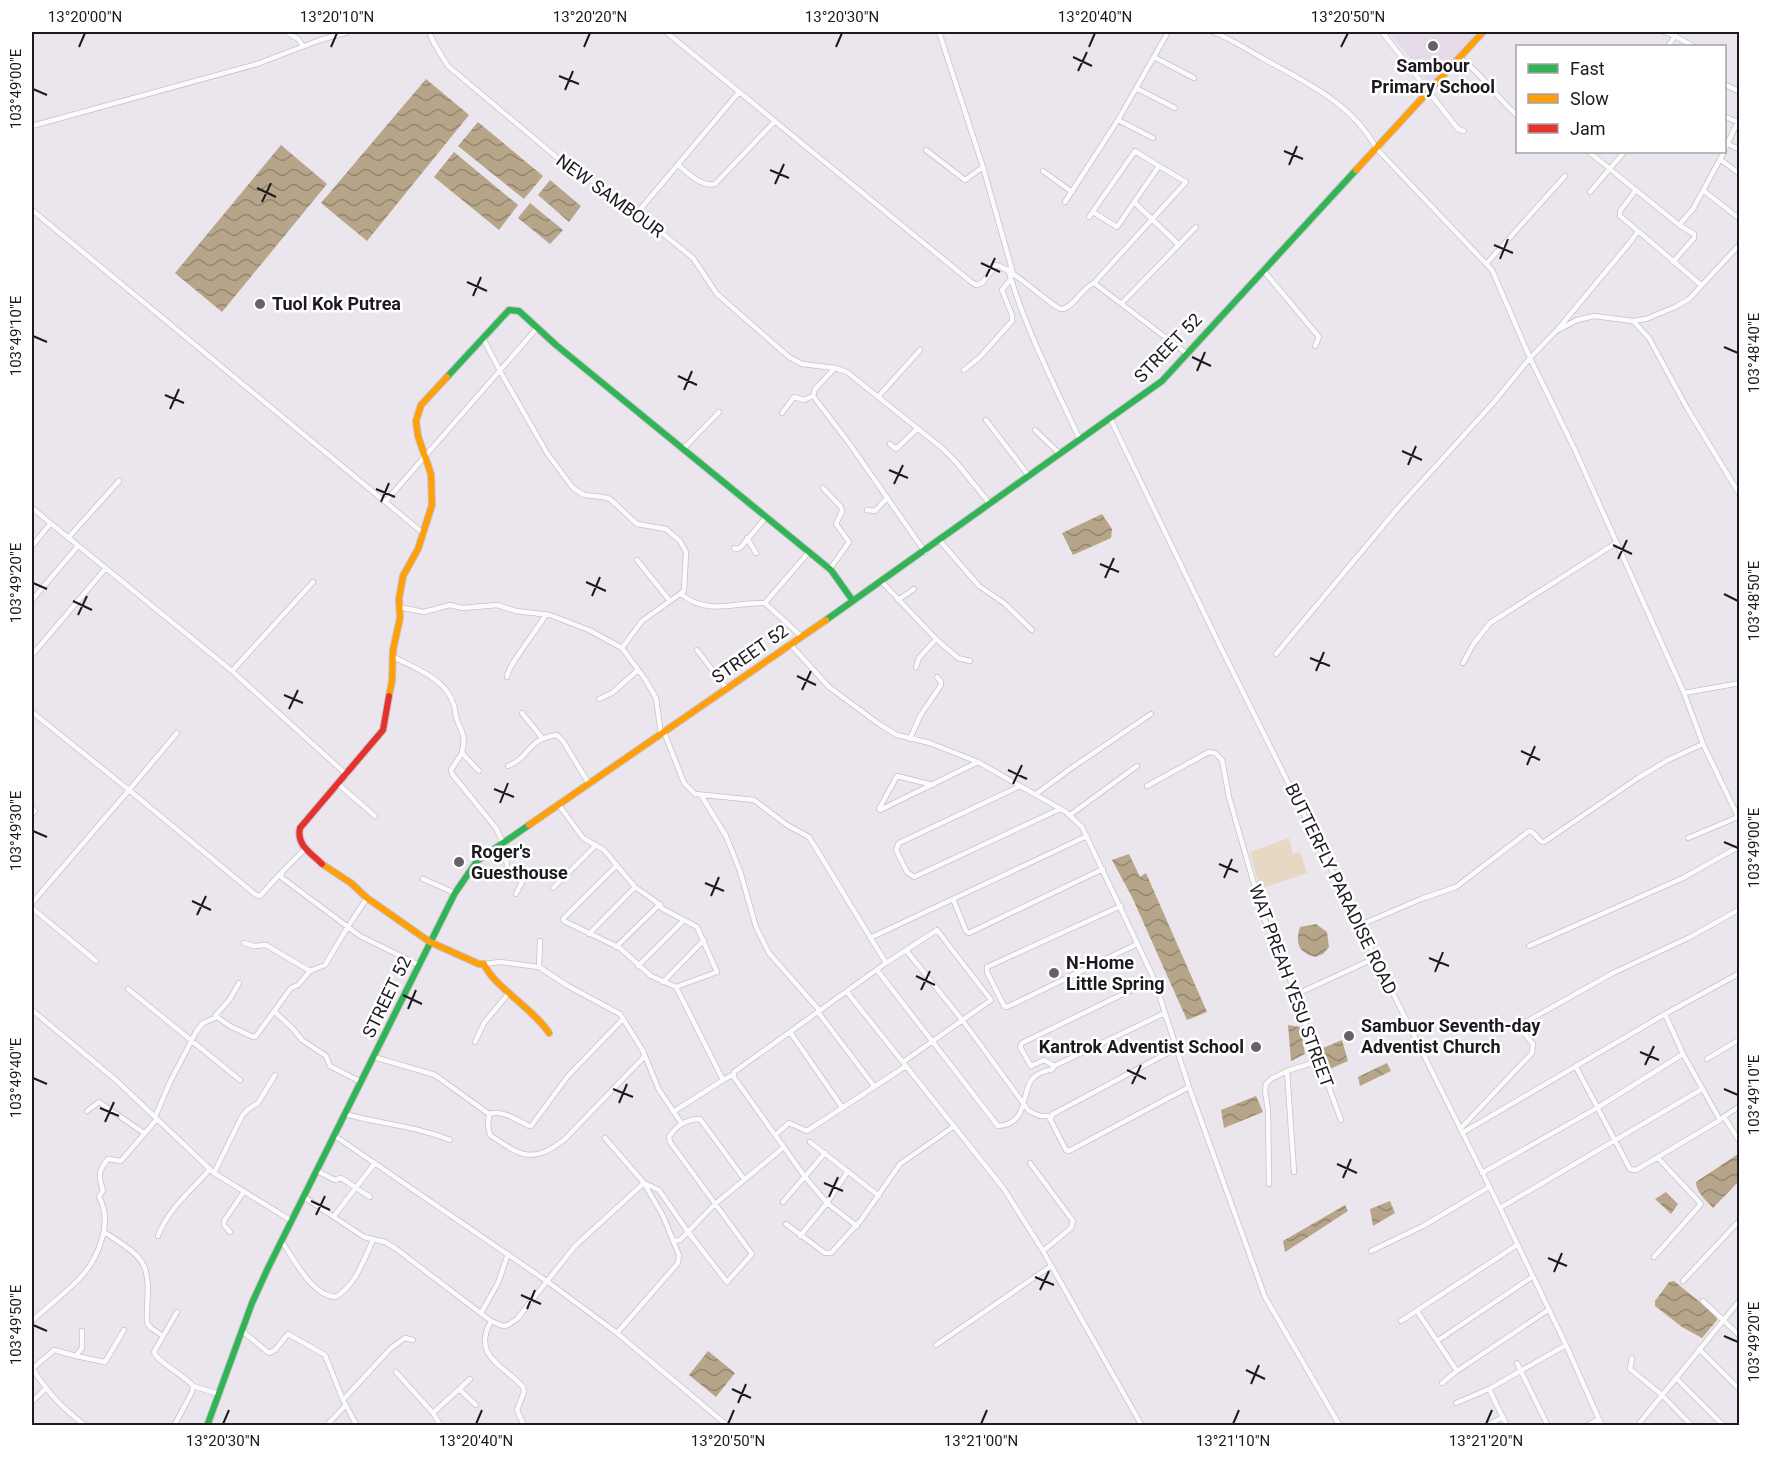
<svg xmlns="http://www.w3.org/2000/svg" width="1771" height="1457" font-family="Roboto,sans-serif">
	<defs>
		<pattern id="water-waves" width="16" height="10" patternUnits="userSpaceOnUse" patternTransform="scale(1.5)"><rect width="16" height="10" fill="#b7a589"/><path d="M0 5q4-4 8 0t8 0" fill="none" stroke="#94866f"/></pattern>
	</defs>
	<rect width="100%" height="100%" fill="#ebe6ed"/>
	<path fill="#e4dae8" d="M 1388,32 L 1478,32 L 1430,86 L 1413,61 Z"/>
	<path fill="#e7d8c4" d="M 1289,838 L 1293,854 L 1300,852 L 1307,873 L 1260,889 L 1250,852 Z"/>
	<path fill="url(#water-waves)" d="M 426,79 L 469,115 L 367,241 L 321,203 Z
		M 478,122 L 543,176 L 524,199 L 458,146 Z
		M 281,145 L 327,184 L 222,312 L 175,273 Z
		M 454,152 L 518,205 L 499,230 L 434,177 Z
		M 550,180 L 581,206 L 569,222 L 538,195 Z
		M 530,203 L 563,230 L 550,244 L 518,218 Z
		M 1102,514 L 1112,529 L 1111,538 L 1073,555 L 1062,533 Z
		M 1129,854 L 1140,877 L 1146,873 L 1207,1012 L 1187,1020 L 1132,897 L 1112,860 Z
		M 1316,924 L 1327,932 L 1329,947 L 1323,954 L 1315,957 C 1298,952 1295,943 1300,927 Z
		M 1288,1025 L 1300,1027 L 1305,1054 L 1291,1061 Z
		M 1342,1040 L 1348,1061 L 1330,1069 L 1323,1058 L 1323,1048 Z
		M 1387,1063 L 1391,1071 L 1360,1086 L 1358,1077 Z
		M 1256,1096 L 1263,1112 L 1224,1128 L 1221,1110 Z
		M 1738,1154 L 1739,1155 L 1739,1181 L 1713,1208 C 1706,1200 1696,1192 1696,1182 Z
		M 1666,1192 L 1678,1204 L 1671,1214 L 1655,1199 Z
		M 1390,1201 L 1395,1213 L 1373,1226 L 1370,1209 Z
		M 1345,1205 L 1348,1211 L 1285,1252 L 1283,1241 Z
		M 1674,1281 L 1716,1315 L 1717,1320 L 1702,1338 L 1682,1327 L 1655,1306 L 1655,1301 L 1669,1282 Z
		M 708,1351 L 735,1373 L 716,1397 L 689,1375 Z"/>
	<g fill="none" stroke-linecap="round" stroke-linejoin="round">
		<defs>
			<path id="street" d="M 286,32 L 298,39 L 303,46
				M 429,32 L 434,43 L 448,66 L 567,166 L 610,191 L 693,258 L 717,294 L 789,357 L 802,364 L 835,368 L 847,372 L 942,448 L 956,462 L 990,504
				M 666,32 L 970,281 L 976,285 L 982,283 L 996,265 C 1014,269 1055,310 1062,309 C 1073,308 1082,288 1094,283 L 1186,353
				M 939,32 L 983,167 L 1013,273
				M 1213,32 C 1230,38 1246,49 1262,58 C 1304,81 1353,104 1376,148 L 1492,270 L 1530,358 L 1575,450 L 1684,693 L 1703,744 L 1740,821
				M 1382,32 L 1458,129 L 1464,131
				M 1664,32 L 1675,36 L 1668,46
				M 1675,36 L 1693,46
				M 1154,57 L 1194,78
				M 1460,58 C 1483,74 1496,98 1518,116
				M 1724,84 L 1740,92
				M 1136,88 L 1175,108
				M 1724,116 L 1737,122
				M 1118,120 L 1153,138
				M 32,126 L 257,64 L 320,40 L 348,32
				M 1724,142 L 1740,150
				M 926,150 L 965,180 L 983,167
				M 1724,151 L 1740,117
				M 1589,152 L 1679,225 L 1694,234 L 1694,238 L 1673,262
				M 1721,160 L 1740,174
				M 678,165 C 688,173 701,187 715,184 L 775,121
				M 1043,171 L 1072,192
				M 1636,190 L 1620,211 L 1620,216 C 1648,239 1674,262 1701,285
				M 1704,191 L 1740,219
				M 1590,192 L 1624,152
				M 1065,202 L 1118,120 L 1168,32
				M 1134,202 L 1179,245
				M 32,210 L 423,533
				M 637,213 L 739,92
				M 1089,217 L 1135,151 L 1159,166 L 1117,227 L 1093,212
				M 1679,225 L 1693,209 L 1724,152
				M 1487,263 L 1565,176
				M 1008,269 C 1025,328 1054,384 1080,440
				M 1263,270 L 1319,337 L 1315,346
				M 1094,283 L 1186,182 L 1159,166
				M 1122,303 L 1196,227
				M 1633,321 L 1646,319 L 1675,307 L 1689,299 L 1740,244
				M 1558,329 L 1632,240 L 1638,231
				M 483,338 L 500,371 L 547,453 L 573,488 L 584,495 L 603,497 L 610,499 L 637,524 L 666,529 L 680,541 L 686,552 L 684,591 L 642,621 L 622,648
				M 835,368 L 815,389 L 813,396 L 849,443 L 925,552
				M 964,370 L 980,357 L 1012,321 L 1012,315 L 1002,290 L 1010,280
				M 878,397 L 920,350
				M 782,413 L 794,397 L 804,400 L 813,396
				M 1110,418 L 1221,648 L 1500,1208 L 1566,1345 L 1602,1426
				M 986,420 L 1029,476
				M 1035,430 L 1060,454
				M 890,444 L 896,449 L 917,429
				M 684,448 L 719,412
				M 823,488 L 841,507 L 842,511 L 836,524 L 849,542 L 830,569
				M 386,501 L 537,328
				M 32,508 L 232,671 L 347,775
				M 867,510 L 875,511 L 887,498
				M 68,538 L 119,481
				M 747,538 L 756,553
				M 940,541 L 979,586 L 1004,603 L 1032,630
				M 32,546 L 50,524
				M 734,548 L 737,549 L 741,547 L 766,517
				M 637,560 L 670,601
				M 882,582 L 936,639 L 958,658 L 970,661
				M 681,594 C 708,616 734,602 765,603 L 802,637
				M 32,600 L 78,546
				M 898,600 L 914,589
				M 765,603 L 808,553
				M 399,607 L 424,612 L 450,605 L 462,608 L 497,605 L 516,611 L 550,615 L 589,630 L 622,648 L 645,679 L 656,698 L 661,734
				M 790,644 L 829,687 L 879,724 L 897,735 L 930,743 L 978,762 L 1066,812 L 1082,827 L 1154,979 L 1189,1087 L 1265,1297 L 1340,1426
				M 697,650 L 727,689
				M 1276,654 L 1398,508 L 1494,402 L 1530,358 L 1556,331 L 1577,320 L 1594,316 L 1633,321 L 1649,338 L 1687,408 L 1740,495
				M 32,655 L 105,569
				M 394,657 C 414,668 446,679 453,703 C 455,707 455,712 456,717 C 462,735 466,732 462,753
				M 1463,663 L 1474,643 L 1490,623 L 1616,543
				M 916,667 L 919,658 L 936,639
				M 232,671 L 313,582
				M 507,677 C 507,666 539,628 546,614
				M 1684,693 L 1740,683
				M 599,699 L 612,693 L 638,670
				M 32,712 L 129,790 L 32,903
				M 522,713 L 543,739
				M 664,732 L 684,783 L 695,794 L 754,800 L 787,825 L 809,837 L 886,963
				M 177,733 L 129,790 L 256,895 L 260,896 L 280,874
				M 910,739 L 920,716 L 941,685 L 941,682 L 937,677
				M 508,766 C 531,757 526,739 557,735 L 563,741 L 589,784
				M 479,771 L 462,753 L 451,770 L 452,774 L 496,828 L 503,843 L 508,871 L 522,882 L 516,894
				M 338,784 L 375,816
				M 933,785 L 897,776 L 879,809 L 880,810 L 978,762
				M 1020,786 L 899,843 L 896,850 L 907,872 L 914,877 L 1060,809
				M 1147,786 L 1209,752 L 1215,753 L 1222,760 L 1229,797 L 1264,919 L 1280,948 L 1298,1004 L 1341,1120
				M 1036,794 L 1070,769 L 1151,714
				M 701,795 L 726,836 L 740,871 L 756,927 L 769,953 L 820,1011
				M 559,805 L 583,838 L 604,850 L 635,887 L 655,901 L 663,909 L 697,927 L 717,972 L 676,987 L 651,976 L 620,948 L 564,921 L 563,919 L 616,866
				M 32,808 L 35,811 L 32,815
				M 1070,815 L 1137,766
				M 1087,836 L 953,899 L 966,931 L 969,933 L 1103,869
				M 1688,838 L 1738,817
				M 305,849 L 282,872 L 281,877 L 360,936 L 419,965
				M 423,879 L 455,893
				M 553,888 L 596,845
				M 1121,906 L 987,967 L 987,972 L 1004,1006 L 1007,1007 L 1137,944
				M 32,908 L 96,961
				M 1358,926 L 1421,899 L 1456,887 L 1529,831 C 1537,832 1537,842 1544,842 L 1638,778 L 1668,760 L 1703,744
				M 589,934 L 635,887
				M 870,938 L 953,899
				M 244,943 L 254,946 L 266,945 L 310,971
				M 1529,946 L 1683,878 L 1740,846
				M 616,947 L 660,904
				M 906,950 L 963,1021 L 1029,1111 L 1040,1116 L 1050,1116
				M 484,964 L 500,962 L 539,967 L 568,986 L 620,1014 L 643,1051 L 659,1090 L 682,1124
				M 638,966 L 684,920
				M 539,967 L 540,941
				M 877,970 L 998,1126 C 1029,1124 1021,1093 1032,1079 C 1037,1073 1045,1071 1053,1069 L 1054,1066
				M 1154,979 L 1022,1043 L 1020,1047 L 1031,1066 L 1044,1060 L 1054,1066 L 1165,1013
				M 663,982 L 704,940
				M 676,987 L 723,1080 L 734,1074
				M 128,989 L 240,1080
				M 847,992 L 1004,1189 L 1043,1251 L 1142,1426
				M 1295,995 L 1375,958
				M 32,1010 L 117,1081 L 214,1173 L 292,1221
				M 274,1011 L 293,1029 L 302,1040 L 326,1056 L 330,1066 L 361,1082
				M 818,1012 L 874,1086
				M 215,1016 L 230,999 L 239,983
				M 623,1019 L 568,1076 L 531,1126 L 529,1126 C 516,1120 504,1110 489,1114 L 488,1126 L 490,1135 C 522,1157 533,1164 565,1139 L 643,1058 L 644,1055
				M 790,1032 L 842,1107
				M 475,1042 L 484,1023 L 509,993
				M 1177,1048 L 1053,1114 L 1050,1119 L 1066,1150 L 1069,1151 L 1189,1087
				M 374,1057 L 435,1075 L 489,1114
				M 1707,1059 L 1740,1039
				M 1576,1067 L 1630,1169 L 1636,1170 L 1720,1120 L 1683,1054 L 1665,1014
				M 87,1111 L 99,1102 L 144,1133
				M 673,1112 L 723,1080
				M 345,1114 C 380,1124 416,1126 450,1140
				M 155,1117 L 170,1082 L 196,1032 L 203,1023 L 217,1017 L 230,1026 L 253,1037 L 256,1036 L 291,988 L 298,985 L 310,971 L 325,965 L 347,928 L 367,898
				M 1724,1117 L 1740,1142
				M 1722,1118 L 1740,1106
				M 1460,1129 L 1532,1053 L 1533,1044 L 1522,1031 L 1522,1024 L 1613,973 L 1690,937 L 1740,909
				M 1462,1133 L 1665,1014 L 1740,973
				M 775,1135 L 789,1123 L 807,1131 L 906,1066
				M 335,1136 L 548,1282 L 617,1333 L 728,1426
				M 605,1138 L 644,1183 L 663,1216 L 679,1255 L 678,1263 L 617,1333
				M 810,1142 L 879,1196
				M 1030,1163 L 1073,1221 L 1071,1228 L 1043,1251
				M 317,1171 L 335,1180 L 341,1178 L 370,1197
				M 1294,1172 L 1287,1071 L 1318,1061
				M 214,1173 L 242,1116 L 247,1110 L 258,1103 L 275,1075
				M 1482,1173 L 1597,1108 L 1683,1054
				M 1269,1184 L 1268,1110 L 1265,1091 L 1266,1084 L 1271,1079 L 1287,1071
				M 304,1197 L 364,1237 L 385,1242 L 395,1248 L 491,1321 L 503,1326 L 508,1325 L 517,1319 L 575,1246 L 644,1183 L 659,1190 L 688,1232 L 727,1282 L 752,1254 L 670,1142 L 669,1137 C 676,1126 687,1119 700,1119 L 744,1179
				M 783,1202 L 825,1153
				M 1500,1208 L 1702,1089
				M 334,1216 L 375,1163
				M 786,1224 L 825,1253 L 831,1253 L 861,1220 L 900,1164 L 953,1127
				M 857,1226 L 827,1203 L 805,1177 L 733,1076 L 734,1072 L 886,963 L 937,930 L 991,1000 L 903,1062
				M 104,1232 C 117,1241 138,1252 144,1266 C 151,1282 146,1305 147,1323 L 151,1328 L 163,1336
				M 230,1232 L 224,1225 L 224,1221 L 243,1193
				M 158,1236 C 167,1210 192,1190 210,1169
				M 800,1236 L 827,1203 L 848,1171
				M 674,1241 L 680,1240 L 715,1204 L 784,1147
				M 282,1242 C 295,1260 311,1295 335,1297 C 355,1287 364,1259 373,1240
				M 1371,1251 L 1423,1226 L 1489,1187
				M 1654,1257 L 1701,1204 L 1658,1158
				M 1683,1281 L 1740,1220
				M 1703,1301 L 1740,1336
				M 1417,1311 L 1457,1371
				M 481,1313 L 498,1283 L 508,1254
				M 32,1321 C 47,1307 63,1295 77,1281 C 97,1262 114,1223 99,1197 L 103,1190 C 98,1176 98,1171 108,1159 L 121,1161 L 157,1119
				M 491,1321 C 471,1357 505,1366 523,1387 L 524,1392 L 517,1410 L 524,1426
				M 1401,1321 L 1517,1245
				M 242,1331 L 269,1353 L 275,1350 L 288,1334 L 325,1355 L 343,1400 L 357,1426
				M 1437,1341 L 1532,1277
				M 936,1345 L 1051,1266
				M 1699,1349 L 1740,1390
				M 76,1356 L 105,1362 L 124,1330
				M 1632,1358 L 1630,1369 L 1662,1395 L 1692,1426
				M 1517,1363 L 1548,1426
				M 32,1368 C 48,1393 62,1408 86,1426
				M 32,1369 L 54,1350 L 76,1356 L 82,1348 L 82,1331
				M 396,1372 L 433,1413 L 441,1426
				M 1676,1378 L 1724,1426
				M 1442,1383 L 1457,1371 L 1548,1310
				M 193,1386 L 219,1394
				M 459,1389 L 476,1405
				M 1489,1389 L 1507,1426
				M 343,1400 L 391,1348 L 405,1338 L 413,1340
				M 32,1402 L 45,1389
				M 1456,1403 L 1489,1389 L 1566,1345
				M 433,1413 L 470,1379
				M 174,1426 L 192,1392 L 193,1386 C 184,1375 157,1362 154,1352 L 177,1312
				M 326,1426 L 346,1405
				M 1486,1426 L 1503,1417
				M 1586,1426 L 1599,1419
				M 1637,1426 L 1740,1300"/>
			<path id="fast" d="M 447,377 L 509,310 L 519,311 L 556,345 L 831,570 L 853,601
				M 826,620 L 1162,381 L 1356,170
				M 207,1426 L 252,1303 L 268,1268 L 455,893 L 477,861 L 529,825"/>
			<path id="slow" d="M 1356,170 L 1483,32
				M 389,696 L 392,681 L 393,650 L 400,618 L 399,599 L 403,576 L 418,549 L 432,505 L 431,474 L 418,436 L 416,421 L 421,405 L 447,377
				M 529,825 L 826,620
				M 322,864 L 351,883 L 367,898 L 430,942 L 479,964 L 484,964 C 493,986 534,1009 549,1033"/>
			<path id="jam" d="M 322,864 C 311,853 296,845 300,828 L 383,730 L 389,696"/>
		</defs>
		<use href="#street" stroke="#c6c2c7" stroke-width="6"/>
		<use href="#fast" stroke="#c6c2c7" stroke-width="8"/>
		<use href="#slow" stroke="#c6c2c7" stroke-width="8"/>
		<use href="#jam" stroke="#c6c2c7" stroke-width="8"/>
		<use href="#street" stroke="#fcfbfc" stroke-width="4.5"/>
		<use href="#fast" stroke="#30b455" stroke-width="6"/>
		<use href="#slow" stroke="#ff9f0a" stroke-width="6"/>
		<use href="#jam" stroke="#e5322d" stroke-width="6"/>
	</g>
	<path fill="none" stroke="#1d1a1f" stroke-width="2" d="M 79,47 L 85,33M 331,47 L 337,33M 584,47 L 590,33M 836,47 L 842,33M 1089,47 L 1095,33M 1341,47 L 1348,33M 1073,57 L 1092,66M 1078,71 L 1087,52M 559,76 L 579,84M 33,89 L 47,95M 565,90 L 573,71M 1284,151 L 1303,159M 1289,165 L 1297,146M 770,170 L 789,178M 775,184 L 784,164M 257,188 L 276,197M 262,202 L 271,183M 1494,245 L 1513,253M 1500,259 L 1508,239M 981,263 L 1000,272M 986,277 L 995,258M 467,282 L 487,291M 473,296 L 481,277M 33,336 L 47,342M 1724,347 L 1738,353M 1192,357 L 1211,366M 1197,371 L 1205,352M 678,376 L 697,385M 684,390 L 692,371M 165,395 L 184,403M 170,409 L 179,389M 1402,451 L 1422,460M 1408,465 L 1416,446M 889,470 L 908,478M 894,484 L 903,465M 376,489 L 395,497M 381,502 L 389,483M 1613,545 L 1632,554M 1618,559 L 1627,540M 1100,564 L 1119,572M 1105,578 L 1114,558M 586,582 L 606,591M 33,583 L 47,589M 1724,594 L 1738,601M 592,596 L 600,577M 73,601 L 92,610M 78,615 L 87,596M 1310,658 L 1330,666M 1316,671 L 1324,652M 797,676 L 816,685M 802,690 L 811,671M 284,695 L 303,703M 289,709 L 298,690M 1521,751 L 1540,760M 1527,765 L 1535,746M 1008,770 L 1027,779M 1013,784 L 1022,765M 494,789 L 514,797M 500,803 L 508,783M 33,831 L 47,837M 1724,842 L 1738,848M 1219,864 L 1238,872M 1224,878 L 1232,859M 705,883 L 724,891M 711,896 L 719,877M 192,901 L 211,910M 197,915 L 206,896M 1429,958 L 1449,966M 1435,972 L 1443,952M 916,976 L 935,985M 921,990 L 930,971M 403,995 L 422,1004M 408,1009 L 416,990M 1640,1052 L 1659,1060M 1645,1065 L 1654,1046M 1127,1070 L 1146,1079M 33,1078 L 47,1084M 1132,1084 L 1141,1065M 613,1089 L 633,1097M 1724,1089 L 1738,1095M 619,1103 L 627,1084M 100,1108 L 119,1116M 105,1122 L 114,1102M 1337,1164 L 1357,1173M 1343,1178 L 1351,1159M 824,1183 L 843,1191M 829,1197 L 838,1177M 311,1201 L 330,1210M 316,1215 L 325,1196M 1548,1258 L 1567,1266M 1554,1272 L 1562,1253M 1035,1277 L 1054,1285M 1040,1290 L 1049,1271M 521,1295 L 541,1304M 527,1309 L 535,1290M 33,1325 L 47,1331M 1724,1336 L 1738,1342M 1246,1370 L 1265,1379M 1251,1384 L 1259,1365M 732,1389 L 751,1398M 738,1403 L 746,1384M 223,1424 L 229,1410M 476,1424 L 482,1410M 728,1424 L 734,1410M 981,1424 L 987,1410M 1233,1424 L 1239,1410M 1486,1424 L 1492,1410"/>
	<g fill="#656167" stroke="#fff" stroke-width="2">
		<circle cx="1433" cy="46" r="6"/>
		<circle cx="260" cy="304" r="6"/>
		<circle cx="459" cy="862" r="6"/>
		<circle cx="1054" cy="973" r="6"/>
		<circle cx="1349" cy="1036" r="6"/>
		<circle cx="1256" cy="1047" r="6"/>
	</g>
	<g text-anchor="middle" stroke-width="5" stroke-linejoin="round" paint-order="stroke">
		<g font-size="18" font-weight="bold" fill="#1d1a1f" stroke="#fff" text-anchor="start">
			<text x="1433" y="72" text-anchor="middle">Sambour<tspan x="1433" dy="21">Primary School</tspan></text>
			<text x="272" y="310">Tuol Kok Putrea</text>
			<text x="471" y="858">Roger's<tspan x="471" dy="21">Guesthouse</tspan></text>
			<text x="1066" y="969">N-Home<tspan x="1066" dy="21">Little Spring</tspan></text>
			<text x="1361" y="1032">Sambuor Seventh-day<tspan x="1361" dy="21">Adventist Church</tspan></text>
			<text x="1244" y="1053" text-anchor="end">Kantrok Adventist School</text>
		</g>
		<g font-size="18" fill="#1d1a1f" stroke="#fff">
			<text transform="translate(610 196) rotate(36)" y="6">NEW SAMBOUR</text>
			<text transform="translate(1168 348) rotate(-46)" y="6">STREET 52</text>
			<text transform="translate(750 654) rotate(-35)" y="6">STREET 52</text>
			<text transform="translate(1341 889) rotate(64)" y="6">BUTTERFLY PARADISE ROAD</text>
			<text transform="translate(1291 986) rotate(70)" y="6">WAT PREAH YESU STREET</text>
			<text transform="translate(387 997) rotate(-64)" y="6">STREET 52</text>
		</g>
	</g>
	<rect width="1771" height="1457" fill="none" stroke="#ffffff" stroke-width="66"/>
	<rect x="1516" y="45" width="210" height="108" fill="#ffffff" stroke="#a5a3a5" stroke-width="1.5"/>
	<rect x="1528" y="64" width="30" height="9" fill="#30b455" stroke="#a5a3a5" stroke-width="1.5"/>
	<text x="1570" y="75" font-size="18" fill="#1d1a1f">Fast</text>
	<rect x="1528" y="94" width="30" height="9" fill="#ff9f0a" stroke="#a5a3a5" stroke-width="1.5"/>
	<text x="1570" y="105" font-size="18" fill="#1d1a1f">Slow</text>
	<rect x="1528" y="124" width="30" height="9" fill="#e5322d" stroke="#a5a3a5" stroke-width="1.5"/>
	<text x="1570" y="135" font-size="18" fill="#1d1a1f">Jam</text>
	<rect x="33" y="33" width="1705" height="1391" fill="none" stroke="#1d1a1f" stroke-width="2"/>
	<g font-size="15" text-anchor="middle" fill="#1d1a1f">
		<text x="85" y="22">13°20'00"N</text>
		<text x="337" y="22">13°20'10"N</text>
		<text x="590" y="22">13°20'20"N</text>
		<text x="842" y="22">13°20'30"N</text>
		<text x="1095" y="22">13°20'40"N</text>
		<text x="1348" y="22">13°20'50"N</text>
		<text transform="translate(16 89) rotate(-90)" y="5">103°49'00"E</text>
		<text transform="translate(16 336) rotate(-90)" y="5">103°49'10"E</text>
		<text transform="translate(1754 353) rotate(-90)" y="5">103°48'40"E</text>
		<text transform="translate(16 583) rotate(-90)" y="5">103°49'20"E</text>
		<text transform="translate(1754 601) rotate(-90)" y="5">103°48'50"E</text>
		<text transform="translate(16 831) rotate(-90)" y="5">103°49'30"E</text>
		<text transform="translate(1754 848) rotate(-90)" y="5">103°49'00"E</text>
		<text transform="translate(16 1078) rotate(-90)" y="5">103°49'40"E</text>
		<text transform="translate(1754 1095) rotate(-90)" y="5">103°49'10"E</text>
		<text transform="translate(16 1325) rotate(-90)" y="5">103°49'50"E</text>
		<text transform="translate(1754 1342) rotate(-90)" y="5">103°49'20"E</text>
		<text x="223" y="1446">13°20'30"N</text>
		<text x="476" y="1446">13°20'40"N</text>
		<text x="728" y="1446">13°20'50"N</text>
		<text x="981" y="1446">13°21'00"N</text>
		<text x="1233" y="1446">13°21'10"N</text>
		<text x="1486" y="1446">13°21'20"N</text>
	</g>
</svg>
